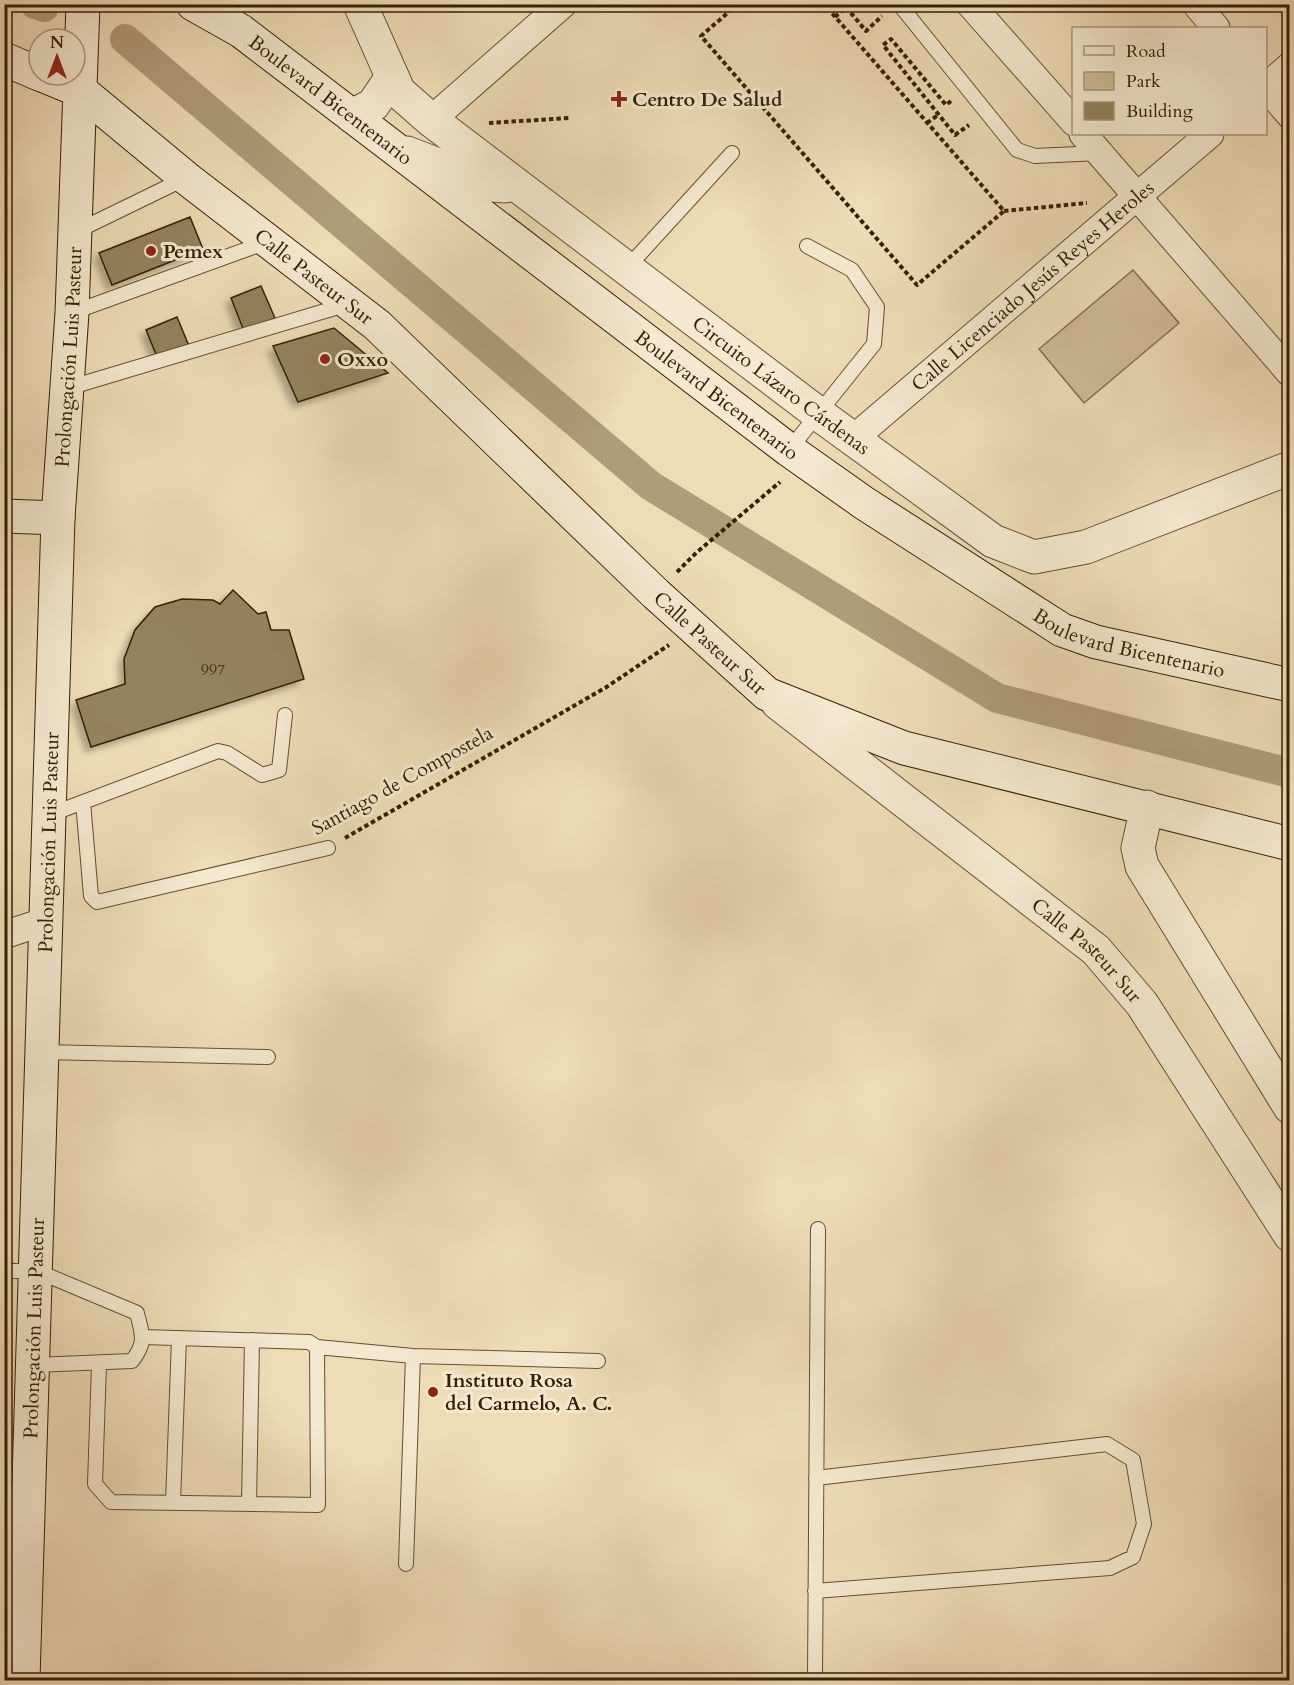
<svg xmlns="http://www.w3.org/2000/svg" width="1294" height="1685" font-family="Cardo,serif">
	<defs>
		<filter id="shadow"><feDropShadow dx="-5.5" dy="5.5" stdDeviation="3" flood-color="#0004"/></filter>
	</defs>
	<rect width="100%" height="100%" fill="#eedcb7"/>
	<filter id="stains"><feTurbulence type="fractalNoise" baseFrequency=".00333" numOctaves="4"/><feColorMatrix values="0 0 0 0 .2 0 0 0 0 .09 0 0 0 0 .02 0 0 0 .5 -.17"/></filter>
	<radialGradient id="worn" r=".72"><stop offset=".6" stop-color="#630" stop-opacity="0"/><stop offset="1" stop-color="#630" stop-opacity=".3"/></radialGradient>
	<path fill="#cfbc99" stroke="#826e4e" stroke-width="1.5" d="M 1133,270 L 1179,323 L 1084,403 L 1039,349 Z"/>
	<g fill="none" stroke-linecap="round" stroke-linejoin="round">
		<path stroke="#af9c7a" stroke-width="30" d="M 35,4 L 44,7
			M 125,39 L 651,486 L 997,698 L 1290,773"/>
	</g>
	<path fill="#958261" stroke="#352004" stroke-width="1.5" filter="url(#shadow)" d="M 190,217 L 203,249 L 112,285 L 99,253 Z
		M 261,286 L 275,318 L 244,331 L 231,298 Z
		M 177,317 L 189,346 L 158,359 L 146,330 Z
		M 334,328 L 388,373 L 298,402 L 273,346 Z
		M 233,590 L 258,614 L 266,612 L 271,630 L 289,630 L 304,679 L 91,747 L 76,700 L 125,684 L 124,659 L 135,630 L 155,607 L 182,599 L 213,600 L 220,604 Z"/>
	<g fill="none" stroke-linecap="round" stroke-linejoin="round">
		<defs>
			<path id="service" d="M 899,4 L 1017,150 L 1035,156 L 1099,153
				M 75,232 L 184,179
				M 626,269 L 732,153
				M 74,312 L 267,242
				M 68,388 L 345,305
				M 789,450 L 874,344 L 877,307 L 852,270 L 807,246
				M 83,802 L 91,896 L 97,902 L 328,848
				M 49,815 L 218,751 L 227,753 L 262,775 L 279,770 L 285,715
				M 43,1052 L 268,1057
				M 4,1271 L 37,1271 L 137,1313 C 142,1334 147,1342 132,1361 L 34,1365
				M 143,1337 L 309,1342 L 317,1347 L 413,1356 L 598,1361
				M 99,1364 L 95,1484 L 111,1502 L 318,1505 L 317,1347
				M 173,1503 L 179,1338
				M 249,1504 L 252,1340
				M 406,1564 L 413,1356
				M 815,1591 L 1110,1568 L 1133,1557 L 1144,1524 L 1133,1460 L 1107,1444 L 816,1478
				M 815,1680 L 818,1229"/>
			<g id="minor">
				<path d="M 970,4 L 1074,122"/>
				<path d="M 1196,4 L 1216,28"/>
				<path d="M 1266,87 L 1290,115"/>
				<path d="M 1266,87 L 1290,66"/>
				<path d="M 431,120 L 563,4"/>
				<path d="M 1083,134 L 1290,373"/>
				<path id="s1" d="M 853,439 L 1210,134"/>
				<path d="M 4,935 L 46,921"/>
			</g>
			<g id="tertiary">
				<path id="s2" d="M 360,4 L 399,92 L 431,120 L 820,415 L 993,541 L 1034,557 L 1086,547 L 1290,468"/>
				<path d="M 352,116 L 373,105 L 392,77"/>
				<path d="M 407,153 L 490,185 L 505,186"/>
				<path id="s3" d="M 778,703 L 1096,950 L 1142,1004 L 1290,1235"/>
				<path d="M 1147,807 L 1138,848 L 1142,866 L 1290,1107"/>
			</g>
			<g id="secondary">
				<path id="s4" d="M 193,4 L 241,31 L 789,450 L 864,503 L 1062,630 L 1096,642 L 1290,685"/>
				<path d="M 4,59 L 39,74"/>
				<path id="s5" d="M 42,75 L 81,91 L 186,178 L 377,325 L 656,594 L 767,694 L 904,748 L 1290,844"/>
				<path d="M 4,516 L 58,518"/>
				<path id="s6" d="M 23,1680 L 58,518 L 72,313 L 83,4"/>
			</g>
		</defs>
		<use href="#service" stroke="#634f31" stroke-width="16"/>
		<use href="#minor" stroke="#634f31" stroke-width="29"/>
		<use href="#tertiary" stroke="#634f31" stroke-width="35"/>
		<use href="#secondary" stroke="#352004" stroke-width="35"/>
		<path stroke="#352004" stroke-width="4" stroke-dasharray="4.5 3" stroke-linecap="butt" d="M 738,4 L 701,36 L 917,285 L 1004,211 L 824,4
			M 835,17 L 846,7 L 866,31 L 882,16
			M 951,101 L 946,105 L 891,39 L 883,45 L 955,135 L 969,125
			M 489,123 L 569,118
			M 927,123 L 938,115
			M 1004,211 L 1087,203
			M 677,572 L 696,553 L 780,482
			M 345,838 L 605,688 L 669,645"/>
		<use href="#service" stroke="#f4e8d0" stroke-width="14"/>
		<use href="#minor" stroke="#f4e8d0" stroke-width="27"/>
		<use href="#tertiary" stroke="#f4e8d0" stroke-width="33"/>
		<use href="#secondary" stroke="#f4e8d0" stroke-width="33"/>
	</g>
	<g fill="#8f2418" stroke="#f4e8d0" stroke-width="2">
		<path d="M616 90h6v6h6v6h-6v6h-6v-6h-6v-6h6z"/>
		<circle cx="151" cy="251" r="6"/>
		<circle cx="325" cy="359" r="6"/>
		<circle cx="433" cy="1392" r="6"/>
	</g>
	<g text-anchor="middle" stroke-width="6" stroke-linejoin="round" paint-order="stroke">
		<g font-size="16" fill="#4d381b">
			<text x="213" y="675">997</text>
		</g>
		<g font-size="20" fill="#352004" stroke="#f4e8d0">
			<text dy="7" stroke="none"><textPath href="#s4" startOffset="168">Boulevard Bicentenario</textPath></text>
			<text dy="7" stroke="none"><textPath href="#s5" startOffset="340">Calle Pasteur Sur</textPath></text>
			<text dy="7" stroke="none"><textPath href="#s1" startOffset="236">Calle Licenciado Jesús Reyes Heroles</textPath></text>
			<text dy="7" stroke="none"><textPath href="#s6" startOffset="1324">Prolongación Luis Pasteur</textPath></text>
			<text dy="7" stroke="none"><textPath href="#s2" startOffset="578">Circuito Lázaro Cárdenas</textPath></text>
			<text dy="7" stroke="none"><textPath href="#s4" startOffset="654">Boulevard Bicentenario</textPath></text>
			<text dy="7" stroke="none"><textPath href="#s4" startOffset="1140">Boulevard Bicentenario</textPath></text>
			<text dy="7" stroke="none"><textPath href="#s5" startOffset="880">Calle Pasteur Sur</textPath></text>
			<text transform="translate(402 780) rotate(-29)" y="7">Santiago de Compostela</text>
			<text dy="7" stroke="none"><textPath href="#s6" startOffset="838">Prolongación Luis Pasteur</textPath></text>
			<text dy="7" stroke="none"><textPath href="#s3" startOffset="396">Calle Pasteur Sur</textPath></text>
			<text dy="7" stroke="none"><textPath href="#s6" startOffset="352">Prolongación Luis Pasteur</textPath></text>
		</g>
		<g font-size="20" font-weight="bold" fill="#352004" stroke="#f4e8d0" text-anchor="start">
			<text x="632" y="106">Centro De Salud</text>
			<text x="163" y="258">Pemex</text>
			<text x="337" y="366">Oxxo</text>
			<text x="445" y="1387">Instituto Rosa<tspan x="445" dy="23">del Carmelo, A. C.</tspan></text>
		</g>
	</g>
	<rect width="1294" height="1685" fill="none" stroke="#eedcb7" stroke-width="24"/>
	<rect x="6" y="6" width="1282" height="1673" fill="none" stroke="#352004" stroke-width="3"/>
	<rect x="12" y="12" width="1270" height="1661" fill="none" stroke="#352004" stroke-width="1.5"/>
	<rect x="1072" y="27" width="195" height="108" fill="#f4e8d0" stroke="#a8987e" stroke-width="1.5"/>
	<rect x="1084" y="46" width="30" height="9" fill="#f4e8d0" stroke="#a8987e" stroke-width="1.5"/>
	<text x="1126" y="57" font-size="18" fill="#352004">Road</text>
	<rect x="1084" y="72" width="30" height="18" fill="#cfbc99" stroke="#a8987e" stroke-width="1.5"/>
	<text x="1126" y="87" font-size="18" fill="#352004">Park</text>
	<rect x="1084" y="102" width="30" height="18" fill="#958261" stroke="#a8987e" stroke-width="1.5"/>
	<text x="1126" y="117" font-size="18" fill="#352004">Building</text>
	<g transform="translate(57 57)"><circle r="28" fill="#f4e8d0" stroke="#a8987e" stroke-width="1.5"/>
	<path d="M0-4.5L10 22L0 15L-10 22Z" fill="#8f2418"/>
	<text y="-9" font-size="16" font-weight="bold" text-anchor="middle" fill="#352004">N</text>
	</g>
	<rect width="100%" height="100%" filter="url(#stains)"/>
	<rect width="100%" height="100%" fill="url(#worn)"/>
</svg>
